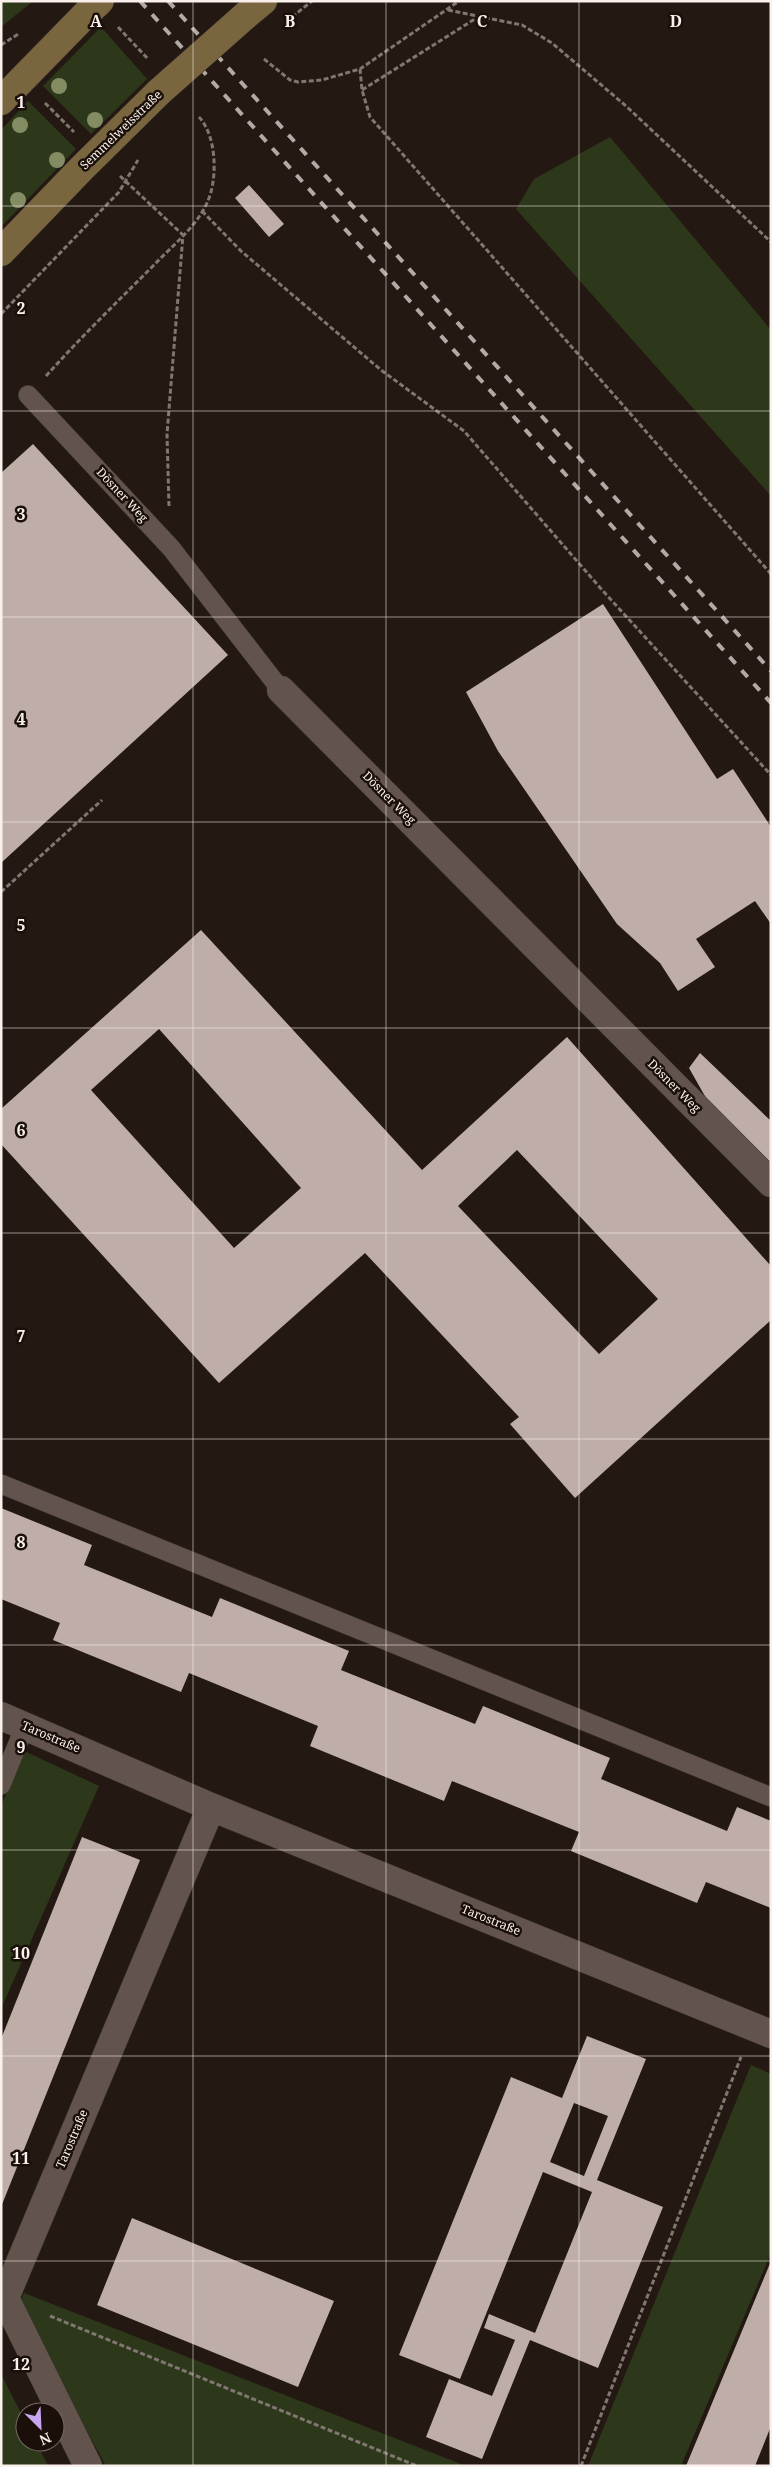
<svg xmlns="http://www.w3.org/2000/svg" width="772" height="2467" font-family="'Noto Serif',serif">
	<rect width="100%" height="100%" fill="#241912"/>
	<path fill="#2d381a" d="M 1,1 L 33,1 L 1,27 Z
		M 101,27 L 147,79 L 91,134 L 43,86 Z
		M 28,101 L 76,149 L 1,227 L 1,130 Z
		M 610,137 L 771,330 L 771,496 L 516,209 L 534,179 Z
		M 24,1751 L 99,1786 L 1,2009 L 1,1806 Z
		M 751,2065 L 771,2074 L 771,2253 L 681,2466 L 588,2466 Z
		M 24,2293 L 466,2466 L 106,2466 L 18,2306 Z
		M 1,2374 L 25,2421 L 25,2442 L 36,2442 L 48,2466 L 1,2466 Z"/>
	<path fill="#bfaea8" fill-rule="evenodd" d="M 249,185 L 284,224 L 269,237 L 235,198 Z
		M 33,444 L 228,655 L 1,863 L 1,473 Z
		M 603,604 L 717,779 L 733,769 L 771,827 L 771,924 L 755,901 L 696,939 L 715,967 L 678,991 L 660,963 L 617,924 L 498,751 L 466,692 Z
		M 201,930 L 422,1170 L 567,1037 L 771,1266 L 771,1320 L 575,1498 L 510,1424 L 519,1417 L 365,1253 L 219,1383 L 1,1144 L 1,1109 ZM 159,1029 L 301,1188 L 234,1248 L 91,1090 ZM 517,1150 L 658,1299 L 599,1354 L 458,1206 Z
		M 700,1053 L 771,1121 L 771,1163 L 706,1098 L 689,1068 Z
		M 1,1508 L 92,1545 L 84,1565 L 212,1617 L 220,1598 L 349,1651 L 341,1670 L 475,1724 L 483,1706 L 610,1758 L 601,1779 L 727,1831 L 737,1807 L 771,1821 L 771,1908 L 706,1882 L 697,1903 L 571,1851 L 579,1832 L 452,1781 L 444,1801 L 310,1746 L 318,1726 L 189,1673 L 181,1692 L 53,1640 L 60,1623 L 1,1599 Z
		M 82,1837 L 140,1860 L 1,2207 L 1,2039 Z
		M 587,2036 L 646,2059 L 597,2180 L 663,2207 L 598,2368 L 530,2340 L 482,2459 L 426,2437 L 449,2379 L 492,2396 L 515,2340 L 484,2328 L 489,2314 L 535,2333 L 592,2192 L 543,2172 L 460,2379 L 399,2355 L 511,2077 L 562,2098 ZM 574,2103 L 608,2116 L 584,2176 L 550,2162 Z
		M 132,2218 L 334,2301 L 298,2387 L 97,2305 Z
		M 771,2261 L 771,2426 L 755,2466 L 686,2466 Z"/>
	<g fill="none" stroke-linecap="round" stroke-linejoin="round">
		<defs>
			<path id="lane" d="M 28,395 L 171,548 L 281,690
				M 1,1484 L 771,1797
				M 1,1785 L 25,1726"/>
			<path id="street" d="M 281,690 L 771,1183
				M 1,1716 L 211,1807 L 771,2034
				M 88,2466 L 5,2298 L 211,1807"/>
			<path id="secondary" d="M 246,15 L 263,1
				M 1,101 L 88,12
				M 1,252 L 82,168 L 159,92"/>
		</defs>
		<use href="#lane" stroke="#3c3331" stroke-width="20"/>
		<use href="#street" stroke="#3c3331" stroke-width="29"/>
		<use href="#secondary" stroke="#3c3331" stroke-width="29"/>
		<path stroke="#817771" stroke-width="3" stroke-dasharray="5 2.5" stroke-linecap="butt" d="M 448,10 L 522,25 L 552,43 L 626,106 L 771,242
			M 292,17 L 312,1
			M 118,27 L 148,59
			M 1,45 L 20,33
			M 264,59 L 290,80 L 298,82 L 322,80 L 360,69 L 459,1
			M 360,69 L 362,90 L 370,117 L 771,574
			M 362,90 L 478,17
			M 45,103 L 74,132
			M 120,176 L 183,235
			M 202,211 L 241,251 L 381,370 L 464,431 L 603,591 L 771,775
			M 1,314 L 119,192 L 138,160
			M 46,376 C 81,337 118,301 155,264 C 172,246 196,227 207,203 C 218,180 217,136 199,117
			M 169,506 L 167,434 L 183,235
			M 1,892 L 102,800
			M 50,2316 L 417,2466
			M 581,2466 L 741,2057"/>
		<use href="#lane" stroke="#62544c" stroke-width="19"/>
		<use href="#street" stroke="#62544c" stroke-width="28"/>
		<use href="#secondary" stroke="#7a663e" stroke-width="28"/>
		<path stroke="#b3aaa5" stroke-width="4" stroke-dasharray="9 9" stroke-linecap="butt" d="M 140,1 L 771,703
			M 168,1 L 771,671"/>
		<defs>
			<path id="secondary-bridge" d="M 88,12 L 100,1
				M 159,92 L 246,15"/>
		</defs>
		<use href="#secondary-bridge" stroke="#3c3331" stroke-width="29" stroke-linecap="butt"/>
		<use href="#secondary-bridge" stroke="#7a663e" stroke-width="28"/>
	</g>
	<g fill="#838c63">
		<circle cx="59" cy="86" r="8"/>
		<circle cx="95" cy="120" r="8"/>
		<circle cx="20" cy="125" r="8"/>
		<circle cx="57" cy="160" r="8"/>
		<circle cx="18" cy="200" r="8"/>
	</g>
	<path fill="none" stroke="#faf1ed" stroke-width="1" stroke-opacity="0.55" d="M 193,1 L 193,2466M 386,1 L 386,2466M 579,1 L 579,2466M 1,206 L 771,206M 1,411 L 771,411M 1,617 L 771,617M 1,822 L 771,822M 1,1028 L 771,1028M 1,1233 L 771,1233M 1,1439 L 771,1439M 1,1645 L 771,1645M 1,1850 L 771,1850M 1,2056 L 771,2056M 1,2261 L 771,2261"/>
	<g text-anchor="middle" stroke-width="5" stroke-linejoin="round" paint-order="stroke">
		<g font-size="12" fill="#faf1ed" stroke="#1a1009">
			<text transform="translate(121 130) rotate(-44)" y="4">Semmelweisstraße</text>
			<text transform="translate(122 495) rotate(47)" y="4">Dösner Weg</text>
			<text transform="translate(389 798) rotate(45)" y="4">Dösner Weg</text>
			<text transform="translate(674 1086) rotate(45)" y="4">Dösner Weg</text>
			<text transform="translate(51 1737) rotate(23)" y="4">Tarostraße</text>
			<text transform="translate(491 1920) rotate(22)" y="4">Tarostraße</text>
			<text transform="translate(72 2139) rotate(-67)" y="4">Tarostraße</text>
		</g>
	</g>
	<g font-size="16" text-anchor="middle" font-weight="bold" fill="#faf1ed" stroke="#1a1009" stroke-width="5" stroke-linejoin="round" paint-order="stroke">
		<text x="96" y="27">A</text>
		<text x="290" y="27">B</text>
		<text x="482" y="27">C</text>
		<text x="676" y="27">D</text>
		<text x="21" y="108">1</text>
		<text x="21" y="314">2</text>
		<text x="21" y="520">3</text>
		<text x="21" y="725">4</text>
		<text x="21" y="931">5</text>
		<text x="21" y="1136">6</text>
		<text x="21" y="1342">7</text>
		<text x="21" y="1548">8</text>
		<text x="21" y="1753">9</text>
		<text x="21" y="1959">10</text>
		<text x="21" y="2164">11</text>
		<text x="21" y="2370">12</text>
	</g>
	<rect width="772" height="2467" fill="none" stroke="#faf1ed" stroke-width="5"/>
	<g transform="translate(40 2427) rotate(156)"><circle r="24" fill="#1a1009" stroke="#746a64"/>
	<path d="M0-4L9 19L0 12L-9 19Z" fill="#c7a6ef"/>
	<text y="-8" font-size="14" font-weight="bold" text-anchor="middle" fill="#faf1ed">N</text>
	</g>
</svg>
